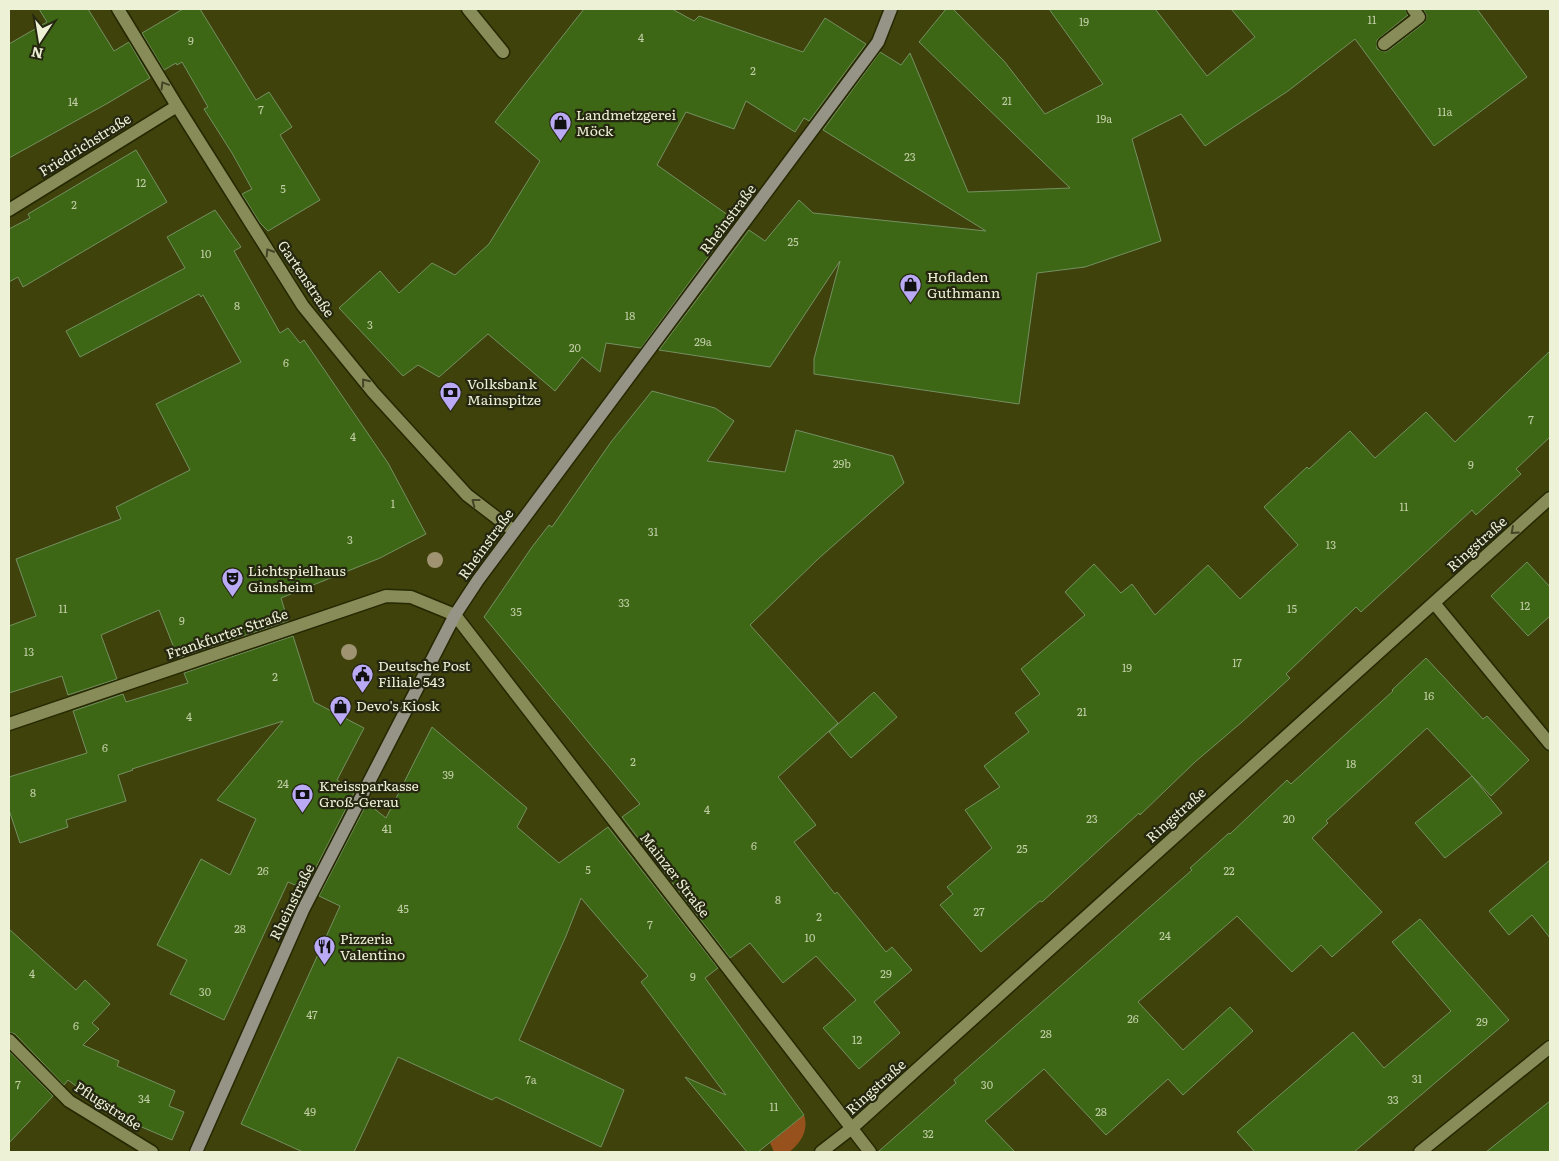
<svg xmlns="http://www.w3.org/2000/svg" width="1559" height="1161" font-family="Literata,serif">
	<rect width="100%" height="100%" fill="#3f420b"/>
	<path fill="#96511d" d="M 804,1115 C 809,1130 801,1143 789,1152 L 774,1152 L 770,1143 Z"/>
	<path fill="#3d6715" stroke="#749062" d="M 39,9 L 88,9 L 114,51 L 129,42 L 150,78 L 108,103 L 9,158 L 9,44 L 47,22 Z
		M 183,9 L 200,9 L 256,100 L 269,92 L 292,127 L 280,135 L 320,200 L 268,231 L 260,223 L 242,194 L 252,189 L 232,153 L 204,109 L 208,107 L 182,62 L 177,65 L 176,63 L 164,70 L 142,33 Z
		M 584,9 L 672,9 L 694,21 L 699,16 L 803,52 L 825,18 L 866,44 L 809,121 L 804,118 L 795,132 L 746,101 L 734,129 L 686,112 L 657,165 L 735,220 L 641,348 L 606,343 L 600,372 L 582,357 L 555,391 L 488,334 L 439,377 L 418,365 L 403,376 L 339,308 L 380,271 L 399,293 L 432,263 L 455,275 L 489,244 L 540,161 L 495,122 Z
		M 946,9 L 953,9 L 1004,61 L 1045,114 L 1103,84 L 1049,9 L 1155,9 L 1207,76 L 1255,37 L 1231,9 L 1405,9 L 1408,15 L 1377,40 L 1377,49 L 1385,52 L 1389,50 L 1424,23 L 1427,16 L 1423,9 L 1477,9 L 1527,77 L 1434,146 L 1355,39 L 1288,91 L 1205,146 L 1181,114 L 1132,139 L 1161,241 L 1085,267 L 1037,273 L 1019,404 L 814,374 L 814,359 L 840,261 L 770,367 L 659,350 L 749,230 L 765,241 L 799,200 L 813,213 L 986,231 L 823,130 L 880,52 L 901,65 L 910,53 L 968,192 L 1070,188 L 919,42 Z
		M 136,150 L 167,202 L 23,287 L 18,277 L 9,282 L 9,229 L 30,218 L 28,214 Z
		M 215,210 L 241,247 L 234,251 L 280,333 L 288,328 L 300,343 L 304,340 L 388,463 L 426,534 L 380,558 L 281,598 L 288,621 L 178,658 L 159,610 L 101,635 L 117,679 L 68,695 L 62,676 L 9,693 L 9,626 L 36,616 L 16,559 L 121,519 L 116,507 L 190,470 L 156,404 L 241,362 L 203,295 L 201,297 L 199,294 L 80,357 L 66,331 L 185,268 L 167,237 Z
		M 1550,351 L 1550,437 L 1516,469 L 1521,474 L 1476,515 L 1472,510 L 1361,612 L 1356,607 L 1286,674 L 1290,678 L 1242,722 L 1195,762 L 1140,815 L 1139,813 L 1042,902 L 1040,901 L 981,952 L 940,905 L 953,894 L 947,887 L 992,848 L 965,810 L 1000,787 L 984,766 L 1029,732 L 1015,713 L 1040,694 L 1021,669 L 1085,615 L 1065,592 L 1094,564 L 1121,593 L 1132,584 L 1155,615 L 1208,565 L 1240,599 L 1298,545 L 1264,507 L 1307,467 L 1309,469 L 1350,431 L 1375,458 L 1426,412 L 1455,442 Z
		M 652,391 L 715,408 L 734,421 L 707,461 L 785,472 L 796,430 L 893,456 L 904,483 L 818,559 L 750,625 L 838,723 L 778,777 L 816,825 L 794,842 L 835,894 L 837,892 L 886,952 L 892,947 L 912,970 L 874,1002 L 900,1033 L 859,1069 L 823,1028 L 856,1000 L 816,956 L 783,983 L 750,943 L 730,958 L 622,817 L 640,804 L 484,617 L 532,547 L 549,525 L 552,527 L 611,442 Z
		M 1527,562 L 1550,587 L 1550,616 L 1528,636 L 1491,596 Z
		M 293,636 L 314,702 L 364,728 L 337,780 L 354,793 L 305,889 L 288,882 L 224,1020 L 170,994 L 187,960 L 157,945 L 201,859 L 230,875 L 256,819 L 217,800 L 283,721 L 132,769 L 133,770 L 118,775 L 126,801 L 66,820 L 68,827 L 20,843 L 9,810 L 9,777 L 87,753 L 73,711 L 123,694 L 126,702 L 188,683 L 184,673 Z
		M 1426,658 L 1483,719 L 1487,716 L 1529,760 L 1491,796 L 1427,728 L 1326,821 L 1328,823 L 1312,838 L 1382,912 L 1332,957 L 1321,945 L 1292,972 L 1237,916 L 1138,1002 L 1183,1050 L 1230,1007 L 1253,1031 L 1183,1095 L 1168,1079 L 1106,1135 L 1044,1069 L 985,1121 L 1015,1152 L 878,1152 L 956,1083 L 954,1080 L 1192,870 L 1190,868 L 1229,833 L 1230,834 L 1287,780 L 1291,784 L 1393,691 L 1392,690 Z
		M 874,692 L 897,717 L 851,758 L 829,732 Z
		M 432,727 L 527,808 L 517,827 L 559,863 L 608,827 L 718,968 L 705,978 L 804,1115 L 758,1152 L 747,1152 L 685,1077 L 726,1095 L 641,982 L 648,976 L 581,898 L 566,936 L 519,1040 L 624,1090 L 601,1147 L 496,1097 L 492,1100 L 398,1057 L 354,1152 L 303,1152 L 241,1124 L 340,906 L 319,896 L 367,803 L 386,818 Z
		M 1472,776 L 1502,813 L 1445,858 L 1415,823 Z
		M 1550,860 L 1550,938 L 1532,915 L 1509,935 L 1489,911 Z
		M 1420,919 L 1509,1020 L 1354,1152 L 1255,1152 L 1237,1132 L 1353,1032 L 1384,1068 L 1451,1011 L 1392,942 Z
		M 9,929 L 76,990 L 85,980 L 110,1004 L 92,1023 L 99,1029 L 83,1045 L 119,1061 L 117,1066 L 175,1091 L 169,1106 L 184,1112 L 172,1140 L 116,1116 L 68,1080 L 64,1085 L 15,1034 L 9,1032 Z
		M 9,1051 L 53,1096 L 9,1143 Z
		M 1550,1101 L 1550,1152 L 1486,1152 Z"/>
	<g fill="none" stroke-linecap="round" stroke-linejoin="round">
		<defs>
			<path id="lane" d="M 468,9 L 503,52
				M 1384,44 L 1419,17 L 1413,9"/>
			<path id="street" d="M 118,9 L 177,106 L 303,306 L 373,392 L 467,495 L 514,531
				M 9,210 L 177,106
				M 1434,603 L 1550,744
				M 9,724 L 386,596 L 411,597 L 455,615 L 870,1152
				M 9,1040 L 69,1101 L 152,1152
				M 821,1152 L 852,1128 L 1550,498
				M 1420,1152 L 1550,1047"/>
			<path id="secondary" d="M 196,1152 L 303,910 L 455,615 L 478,580 L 878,42 L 891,9"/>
		</defs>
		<use href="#lane" stroke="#252800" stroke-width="15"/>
		<use href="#street" stroke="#252800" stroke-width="15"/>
		<use href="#secondary" stroke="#252800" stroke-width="15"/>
		<use href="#lane" stroke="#878c58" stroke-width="12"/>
		<use href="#street" stroke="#878c58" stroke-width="12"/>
		<use href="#secondary" stroke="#959486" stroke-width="12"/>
	</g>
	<g fill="#9f9371">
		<circle cx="435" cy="560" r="8"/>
		<circle cx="349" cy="652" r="8"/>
	</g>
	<defs><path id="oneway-chevron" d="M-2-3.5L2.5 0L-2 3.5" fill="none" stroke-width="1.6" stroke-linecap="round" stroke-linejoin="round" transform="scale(1.25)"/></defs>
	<g stroke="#424526">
		<use href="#oneway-chevron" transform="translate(164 85) rotate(-121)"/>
		<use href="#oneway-chevron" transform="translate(269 252) rotate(-122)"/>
		<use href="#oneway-chevron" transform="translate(365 382) rotate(-129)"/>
		<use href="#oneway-chevron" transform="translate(475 502) rotate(-143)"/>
		<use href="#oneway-chevron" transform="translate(1514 531) rotate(138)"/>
	</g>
	<defs>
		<symbol id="shop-pin" viewBox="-11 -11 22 30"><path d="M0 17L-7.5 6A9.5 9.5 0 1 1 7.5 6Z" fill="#baaaf6" stroke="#252711"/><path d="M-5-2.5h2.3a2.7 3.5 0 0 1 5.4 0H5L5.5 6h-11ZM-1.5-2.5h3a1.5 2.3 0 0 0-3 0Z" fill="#111"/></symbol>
		<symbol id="bank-pin" viewBox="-11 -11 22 30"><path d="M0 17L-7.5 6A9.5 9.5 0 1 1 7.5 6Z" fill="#baaaf6" stroke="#252711"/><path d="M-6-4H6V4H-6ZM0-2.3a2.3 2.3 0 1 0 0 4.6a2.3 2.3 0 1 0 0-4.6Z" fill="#111"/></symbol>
		<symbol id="theatre-pin" viewBox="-11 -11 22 30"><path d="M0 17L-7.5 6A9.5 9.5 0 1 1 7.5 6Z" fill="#baaaf6" stroke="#252711"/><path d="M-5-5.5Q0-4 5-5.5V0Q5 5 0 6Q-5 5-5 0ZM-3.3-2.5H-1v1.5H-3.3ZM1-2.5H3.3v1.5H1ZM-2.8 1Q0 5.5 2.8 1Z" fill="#111"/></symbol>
		<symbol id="civic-pin" viewBox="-11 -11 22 30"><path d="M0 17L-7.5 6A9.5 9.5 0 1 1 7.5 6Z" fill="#baaaf6" stroke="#252711"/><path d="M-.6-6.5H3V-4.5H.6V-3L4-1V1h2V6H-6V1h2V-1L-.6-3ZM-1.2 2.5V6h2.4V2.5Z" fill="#111"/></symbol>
		<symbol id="restaurant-pin" viewBox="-11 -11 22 30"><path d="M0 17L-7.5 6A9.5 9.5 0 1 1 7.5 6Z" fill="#baaaf6" stroke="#252711"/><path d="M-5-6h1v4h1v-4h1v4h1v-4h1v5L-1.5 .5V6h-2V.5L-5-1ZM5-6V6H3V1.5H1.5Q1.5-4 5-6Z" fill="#111"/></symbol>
	</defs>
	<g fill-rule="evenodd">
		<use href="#shop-pin" x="548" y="110" width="25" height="34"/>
		<use href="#shop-pin" x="898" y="272" width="25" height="34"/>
		<use href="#bank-pin" x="438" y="380" width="25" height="34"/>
		<use href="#theatre-pin" x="220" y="566" width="25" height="34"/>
		<use href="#civic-pin" x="350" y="662" width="25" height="34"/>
		<use href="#shop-pin" x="328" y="694" width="25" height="34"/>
		<use href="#bank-pin" x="290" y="782" width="25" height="34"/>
		<use href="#restaurant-pin" x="312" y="934" width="25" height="34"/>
	</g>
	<g text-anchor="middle" stroke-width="4.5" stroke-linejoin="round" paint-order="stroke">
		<g font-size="11" fill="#c1cea5">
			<text x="1372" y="24">11</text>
			<text x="1084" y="26">19</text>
			<text x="641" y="42">4</text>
			<text x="191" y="45">9</text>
			<text x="753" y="75">2</text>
			<text x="1007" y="105">21</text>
			<text x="73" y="106">14</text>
			<text x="261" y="114">7</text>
			<text x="1445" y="116">11a</text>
			<text x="1104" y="123">19a</text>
			<text x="910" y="161">23</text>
			<text x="141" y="187">12</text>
			<text x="283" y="193">5</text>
			<text x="74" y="209">2</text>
			<text x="793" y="246">25</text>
			<text x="206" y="258">10</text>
			<text x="237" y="310">8</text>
			<text x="630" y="320">18</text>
			<text x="370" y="329">3</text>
			<text x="703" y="346">29a</text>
			<text x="575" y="352">20</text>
			<text x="286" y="367">6</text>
			<text x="1531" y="424">7</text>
			<text x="353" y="441">4</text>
			<text x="842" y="468">29b</text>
			<text x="1471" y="469">9</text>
			<text x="393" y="508">1</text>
			<text x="1404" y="511">11</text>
			<text x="653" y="536">31</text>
			<text x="350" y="544">3</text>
			<text x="1331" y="549">13</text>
			<text x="624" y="607">33</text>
			<text x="1525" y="610">12</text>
			<text x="63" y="613">11</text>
			<text x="1292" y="613">15</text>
			<text x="516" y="616">35</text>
			<text x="182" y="625">9</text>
			<text x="29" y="656">13</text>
			<text x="1237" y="667">17</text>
			<text x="1127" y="672">19</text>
			<text x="275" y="681">2</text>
			<text x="1429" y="700">16</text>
			<text x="1082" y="716">21</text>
			<text x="189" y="721">4</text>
			<text x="105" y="752">6</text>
			<text x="633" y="766">2</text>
			<text x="1351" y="768">18</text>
			<text x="448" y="779">39</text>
			<text x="283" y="788">24</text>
			<text x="33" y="797">8</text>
			<text x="707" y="814">4</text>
			<text x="1092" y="823">23</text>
			<text x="1289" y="823">20</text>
			<text x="387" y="833">41</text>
			<text x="754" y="850">6</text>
			<text x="1022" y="853">25</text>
			<text x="588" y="874">5</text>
			<text x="263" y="875">26</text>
			<text x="1229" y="875">22</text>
			<text x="778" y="904">8</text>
			<text x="403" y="913">45</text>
			<text x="979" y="916">27</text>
			<text x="819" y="921">2</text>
			<text x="650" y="929">7</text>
			<text x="240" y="933">28</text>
			<text x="1165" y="940">24</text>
			<text x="810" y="942">10</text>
			<text x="32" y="978">4</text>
			<text x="886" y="978">29</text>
			<text x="693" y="981">9</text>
			<text x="205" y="996">30</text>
			<text x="312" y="1019">47</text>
			<text x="1133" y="1023">26</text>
			<text x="1482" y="1026">29</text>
			<text x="76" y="1030">6</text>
			<text x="1046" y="1038">28</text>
			<text x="857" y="1044">12</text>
			<text x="1417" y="1083">31</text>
			<text x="531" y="1084">7a</text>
			<text x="18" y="1089">7</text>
			<text x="987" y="1089">30</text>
			<text x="144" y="1103">34</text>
			<text x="1393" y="1104">33</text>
			<text x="774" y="1111">11</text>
			<text x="310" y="1116">49</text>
			<text x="1101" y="1116">28</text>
			<text x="928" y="1138">32</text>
		</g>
		<g font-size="14" fill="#edf1d5" stroke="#252711" text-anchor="start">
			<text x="576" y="120">Landmetzgerei<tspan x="576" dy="16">Möck</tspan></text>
			<text x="927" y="282">Hofladen<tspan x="927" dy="16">Guthmann</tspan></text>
			<text x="467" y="389">Volksbank<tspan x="467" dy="16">Mainspitze</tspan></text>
			<text x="248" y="576">Lichtspielhaus<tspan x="248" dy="16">Ginsheim</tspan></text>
			<text x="378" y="671">Deutsche Post<tspan x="378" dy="16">Filiale 543</tspan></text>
			<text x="356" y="711">Devo's Kiosk</text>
			<text x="319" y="791">Kreissparkasse<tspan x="319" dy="16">Groß-Gerau</tspan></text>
			<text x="340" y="944">Pizzeria<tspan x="340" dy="16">Valentino</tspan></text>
		</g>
		<g font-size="14" fill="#edf1d5" stroke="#252711">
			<text transform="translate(85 145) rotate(-32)" y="5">Friedrichstraße</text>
			<text transform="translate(728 219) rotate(-53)" y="5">Rheinstraße</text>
			<text transform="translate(306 279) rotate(56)" y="5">Gartenstraße</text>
			<text transform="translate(486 544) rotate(-54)" y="5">Rheinstraße</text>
			<text transform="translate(1477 544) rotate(-42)" y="5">Ringstraße</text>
			<text transform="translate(227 634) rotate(-19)" y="5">Frankfurter Straße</text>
			<text transform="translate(1176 815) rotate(-42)" y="5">Ringstraße</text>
			<text transform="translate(675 875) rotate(52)" y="5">Mainzer Straße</text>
			<text transform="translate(292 902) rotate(-64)" y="5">Rheinstraße</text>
			<text transform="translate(876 1087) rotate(-42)" y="5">Ringstraße</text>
			<text transform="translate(108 1106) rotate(33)" y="5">Pflugstraße</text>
		</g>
	</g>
	<rect width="1559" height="1161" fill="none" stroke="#edf1d5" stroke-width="20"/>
	<g transform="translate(40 40) rotate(192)" stroke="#252711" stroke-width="4" paint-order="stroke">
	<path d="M0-4L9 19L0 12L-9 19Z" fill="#edf1d5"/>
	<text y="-8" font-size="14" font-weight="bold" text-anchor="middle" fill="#edf1d5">N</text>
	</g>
</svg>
